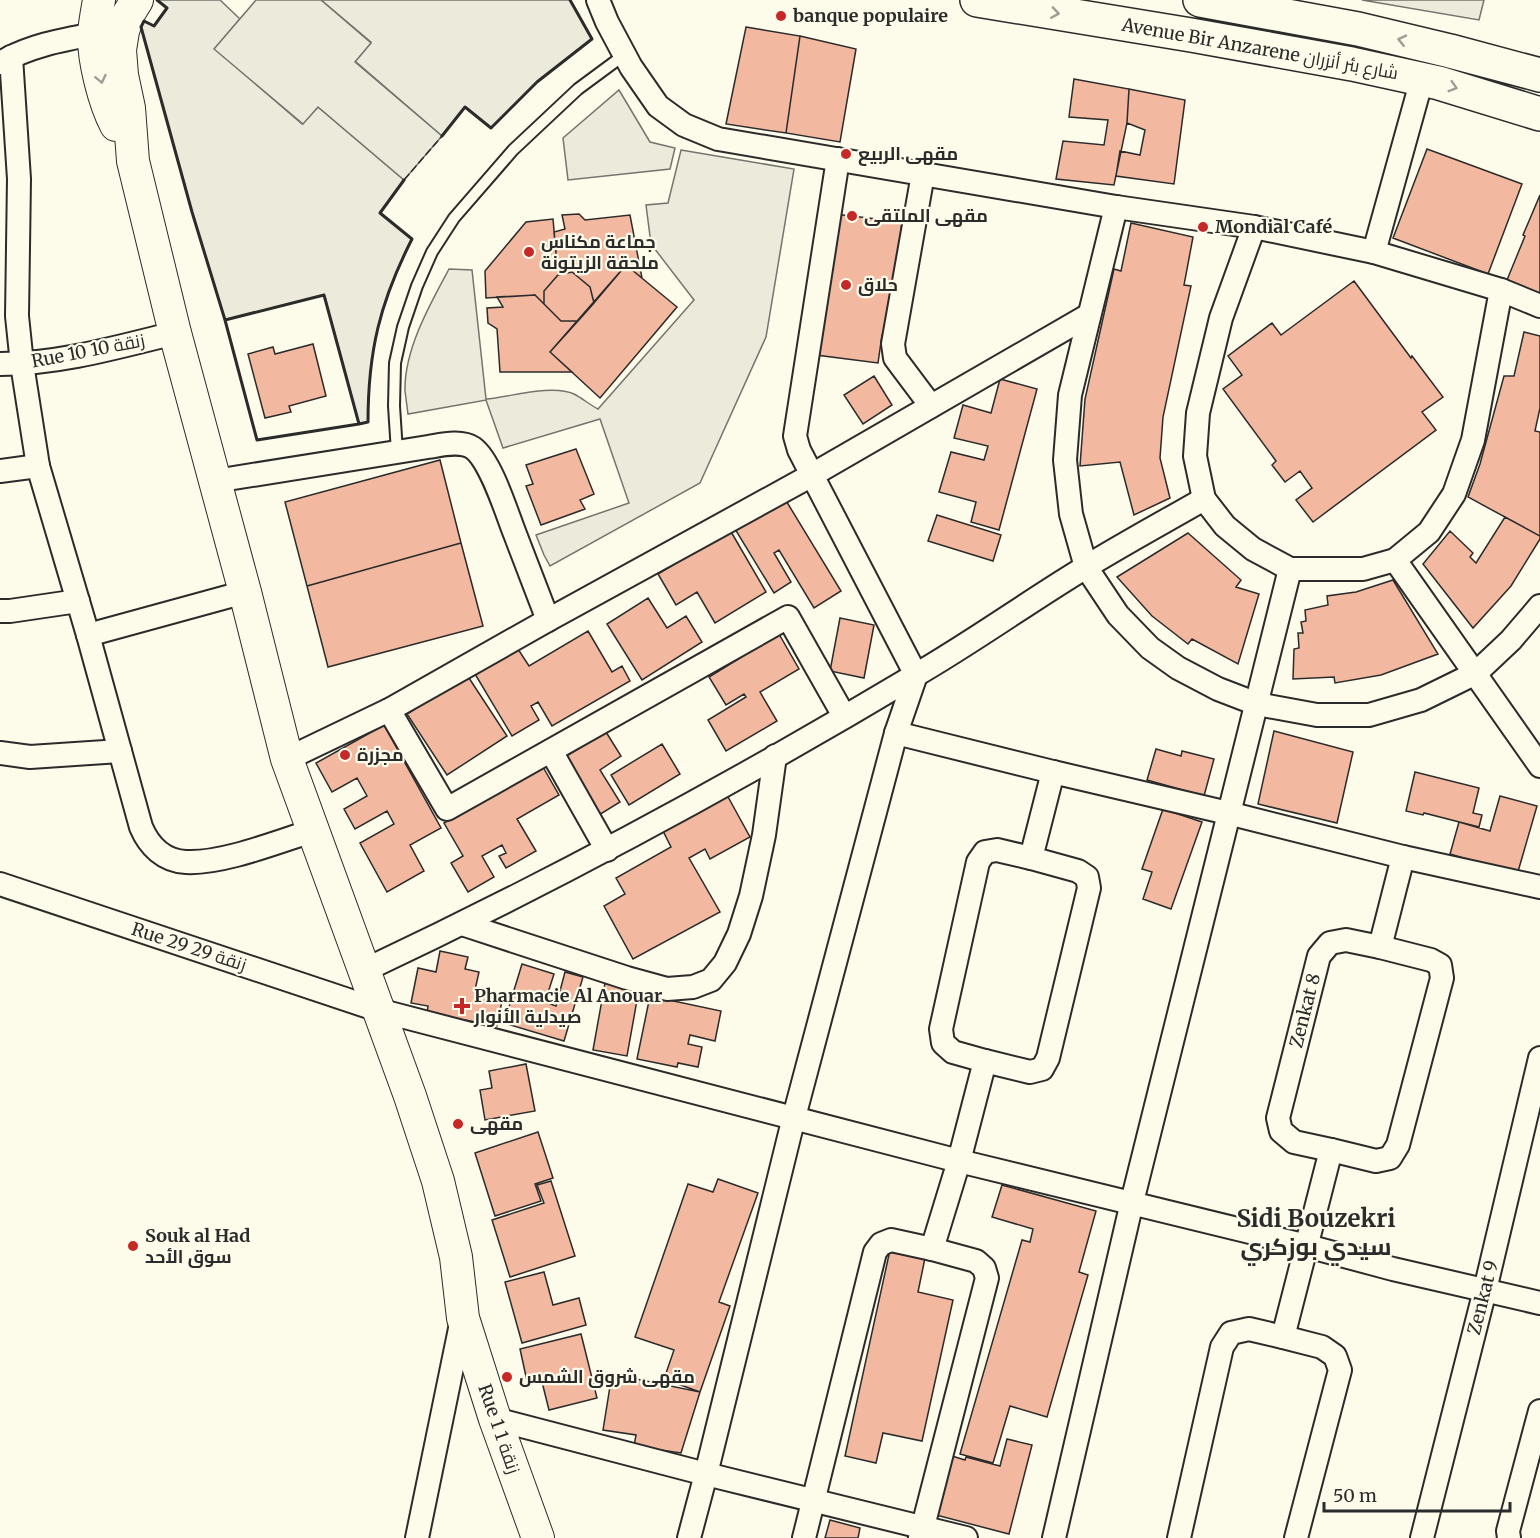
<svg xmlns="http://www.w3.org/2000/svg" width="1540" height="1538" font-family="Merriweather,Cairo,serif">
	<rect width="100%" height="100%" fill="#fdfbea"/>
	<path fill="#ecebdb" stroke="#74746e" stroke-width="1.5" d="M 157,0 L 220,0 L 240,19 L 215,49 L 302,124 L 318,107 L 404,180 L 380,213 L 412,239 C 380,302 368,351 368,422 L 359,424 L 324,295 L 225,320 L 192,212 L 141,27 L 144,21 L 154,26 L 167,8 Z
		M 321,0 L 570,0 L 592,39 L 537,82 L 491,128 L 465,107 L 442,136 L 355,61 L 371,42 Z
		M 1362,0 L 1484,0 L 1479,20 Z
		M 619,90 L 650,142 L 675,148 L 670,169 L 568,180 L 563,138 Z
		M 681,150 L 794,169 L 766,337 L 700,483 L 550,566 L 544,555 L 536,535 L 629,503 L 600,419 L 503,448 L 486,400 L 408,414 C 407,406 406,399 405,391 C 404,350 430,304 449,269 L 472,270 L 486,399 C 510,397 552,384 574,394 C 582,398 590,405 598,409 L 694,300 L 651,244 L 646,205 L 668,203 Z"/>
	<path fill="#eceadb" stroke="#74746e" stroke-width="1.5" d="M 256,0 L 321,0 L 371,43 L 355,62 L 442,136 L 404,180 L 318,107 L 303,124 L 214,49 Z"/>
	<path fill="#f2b8a0" stroke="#2b2b2b" stroke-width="1.5" d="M 746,27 L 800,36 L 786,133 L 726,124 Z
		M 800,36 L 856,49 L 840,142 L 786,133 Z
		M 1074,79 L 1129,89 L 1127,123 L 1114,185 L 1056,179 L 1063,141 L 1104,145 L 1108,120 L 1069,117 Z
		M 1129,89 L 1185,100 L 1174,184 L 1116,176 L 1120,151 L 1140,155 L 1145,130 L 1127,123 Z
		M 1427,149 L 1522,184 L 1488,274 L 1393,238 Z
		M 1540,195 L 1540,294 L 1507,280 L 1525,236 L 1523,235 Z
		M 579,214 L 585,220 L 630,215 L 642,278 L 626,265 L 594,303 L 590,287 L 572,272 L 558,275 L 554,232 L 565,229 L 562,215 Z
		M 834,214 L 902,222 L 888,336 L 882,335 L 878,363 L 816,355 Z
		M 553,219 L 558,275 L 544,291 L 544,304 L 535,295 L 486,298 L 485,271 L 526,222 Z
		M 1131,223 L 1193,237 L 1184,285 L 1191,286 L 1163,417 L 1160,458 L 1170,498 L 1134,515 L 1120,462 L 1080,466 L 1085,399 L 1114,269 L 1121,271 Z
		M 626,265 L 677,307 L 600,398 L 550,352 Z
		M 572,272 L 590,287 L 594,303 L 578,321 L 561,321 L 544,304 L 544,291 L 558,275 Z
		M 1354,281 L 1411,358 L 1412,356 L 1443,397 L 1422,412 L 1436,430 L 1313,522 L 1296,500 L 1312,488 L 1300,471 L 1285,482 L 1272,465 L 1276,461 L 1223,389 L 1242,375 L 1228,356 L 1272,323 L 1281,335 Z
		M 535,295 L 561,321 L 578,321 L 550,352 L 572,372 L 500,372 L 497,329 L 488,323 L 487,308 L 503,307 L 497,297 Z
		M 1524,332 L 1540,336 L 1540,408 L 1535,431 L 1540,432 L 1540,536 L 1468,497 L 1480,464 L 1504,376 L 1514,376 Z
		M 313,344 L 326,396 L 289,406 L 291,412 L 265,418 L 248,354 L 273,347 L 275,354 Z
		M 874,376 L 892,405 L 863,424 L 844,395 Z
		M 1000,379 L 1037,389 L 999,530 L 971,522 L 976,502 L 939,492 L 951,452 L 984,460 L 988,446 L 954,438 L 963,405 L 991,413 Z
		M 576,449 L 594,494 L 580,500 L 585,509 L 541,525 L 526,486 L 533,484 L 526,465 Z
		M 440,460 L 461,543 L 307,586 L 285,502 Z
		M 785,499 L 841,591 L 814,608 L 779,550 L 774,553 L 791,582 L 774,593 L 735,529 Z
		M 937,515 L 1001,535 L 993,561 L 928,541 Z
		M 1505,517 L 1540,536 L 1540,539 L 1511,586 L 1473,628 L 1423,564 L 1450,531 L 1473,553 L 1470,557 L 1476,563 Z
		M 730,530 L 766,592 L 715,623 L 697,592 L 676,605 L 658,574 Z
		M 1188,533 L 1241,580 L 1236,587 L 1259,594 L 1238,664 L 1192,639 L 1188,644 L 1152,616 L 1117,577 Z
		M 461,543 L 483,626 L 328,667 L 307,586 Z
		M 1393,580 L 1438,654 L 1381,675 L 1335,683 L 1334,677 L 1293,679 L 1294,649 L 1299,648 L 1298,633 L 1303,633 L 1301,622 L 1306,621 L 1305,610 L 1328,605 L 1327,596 L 1356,592 Z
		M 648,598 L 667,628 L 686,616 L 702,642 L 642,680 L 607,624 Z
		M 840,618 L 874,625 L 864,678 L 830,671 Z
		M 588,631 L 612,672 L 622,666 L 630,681 L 552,726 L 538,702 L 531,706 L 539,720 L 512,736 L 475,674 L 518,649 L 529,666 Z
		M 779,634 L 799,669 L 760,692 L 777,721 L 726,751 L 708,720 L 746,697 L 744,694 L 726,705 L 709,677 Z
		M 467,675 L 507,736 L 447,775 L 407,714 Z
		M 384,725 L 441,828 L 410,845 L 424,871 L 387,892 L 360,843 L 394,824 L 387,811 L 355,829 L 344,809 L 367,796 L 357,778 L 332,792 L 316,763 Z
		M 1274,731 L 1353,752 L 1337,823 L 1258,804 Z
		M 606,732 L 621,756 L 600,770 L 620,802 L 599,815 L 563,758 Z
		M 662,744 L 680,774 L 629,805 L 611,775 Z
		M 1156,749 L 1181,756 L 1182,751 L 1214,759 L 1204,796 L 1147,780 Z
		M 543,767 L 559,795 L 517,819 L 536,851 L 506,868 L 499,856 L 506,853 L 502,845 L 482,856 L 494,877 L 468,892 L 451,863 L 463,856 L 444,823 Z
		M 1415,772 L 1479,788 L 1473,813 L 1482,815 L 1479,827 L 1424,813 L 1423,815 L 1406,811 Z
		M 727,795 L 750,837 L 710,859 L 705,849 L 689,858 L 720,912 L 633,959 L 604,906 L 625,894 L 616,878 L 671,847 L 663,831 Z
		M 1500,796 L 1537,806 L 1517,875 L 1469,862 L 1470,860 L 1450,854 L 1459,822 L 1490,831 Z
		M 1163,809 L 1202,822 L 1171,909 L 1143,899 L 1152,872 L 1142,869 Z
		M 440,951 L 468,957 L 465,969 L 479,972 L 475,990 L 503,996 L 497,1026 L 427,1013 L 428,1006 L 411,1003 L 418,968 L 436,972 Z
		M 522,964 L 554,974 L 545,1002 L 556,1006 L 565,972 L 583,977 L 564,1041 L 504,1023 Z
		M 605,983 L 639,989 L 627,1056 L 593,1050 Z
		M 650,996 L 721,1011 L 715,1041 L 690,1035 L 688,1044 L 702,1047 L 698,1067 L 678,1063 L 677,1067 L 637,1059 Z
		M 526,1064 L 535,1111 L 485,1120 L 480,1090 L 492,1088 L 489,1071 Z
		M 538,1132 L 553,1178 L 535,1184 L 541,1201 L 495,1216 L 475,1153 Z
		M 718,1179 L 758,1193 L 719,1302 L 730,1306 L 700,1392 L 664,1379 L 674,1350 L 635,1337 L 688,1184 L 713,1192 Z
		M 551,1181 L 575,1256 L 510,1277 L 492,1220 L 544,1203 L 537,1185 Z
		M 1002,1185 L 1096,1211 L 1079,1272 L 1088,1275 L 1047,1417 L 1010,1406 L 993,1463 L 960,1454 L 1022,1240 L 1030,1242 L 1033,1229 L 992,1217 Z
		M 890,1250 L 925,1258 L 918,1292 L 953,1300 L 922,1441 L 883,1433 L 876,1463 L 845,1456 Z
		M 544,1272 L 553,1305 L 579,1298 L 586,1325 L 522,1343 L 505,1282 Z
		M 581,1334 L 597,1398 L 549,1410 L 541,1378 L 527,1381 L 520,1349 Z
		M 612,1374 L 700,1392 L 681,1453 L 634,1446 L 636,1435 L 603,1430 Z
		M 1007,1439 L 1032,1445 L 1009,1534 L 936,1515 L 952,1456 L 965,1460 L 966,1457 L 1000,1466 Z
		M 830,1520 L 860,1528 L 858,1538 L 825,1538 Z"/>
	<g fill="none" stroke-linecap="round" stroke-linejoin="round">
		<defs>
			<path id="lane" d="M 397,452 L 394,406 L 395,363 L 403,327 L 417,286 L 432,252 L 454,218 L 513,150 L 578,89 L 624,55"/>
			<g id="street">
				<path d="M 598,0 L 607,22 L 631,67 L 658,106 L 684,125 L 718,139 L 1116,207 L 1254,227 L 1374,252 L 1501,290 L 1540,306"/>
				<path d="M 11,57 L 19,179 L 17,316 L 22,364 L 38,466 L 88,635 L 141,827 C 149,846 164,861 186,862 C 222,864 277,842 312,831"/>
				<path d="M 0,63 C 29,46 61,40 94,34"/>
				<path d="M 923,174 L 893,344 L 895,358 L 931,406"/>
				<path d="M 1116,207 L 1070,395 L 1065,460 L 1071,514 L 1086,567 L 1118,615 L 1150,648 L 1178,668 L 1218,689 L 1257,704 L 1317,715 L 1369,715 L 1421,700 L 1476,673 L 1511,640 L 1540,606"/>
				<path d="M 1254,227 L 1221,318 L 1198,413 L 1195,456 L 1204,499 L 1225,526 L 1253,549 L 1290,569 L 1363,569 L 1395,560 L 1429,532 L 1454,494 L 1473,440 L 1501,290"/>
				<path d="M 1374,252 L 1422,79"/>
				<path d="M 0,364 C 59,364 118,347 175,333"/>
				<path d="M 0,471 L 38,466"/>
				<path d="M 215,481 L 428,447 C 441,445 461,440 473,448 C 491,461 507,514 515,534 C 526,563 537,591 548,620"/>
				<path d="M 1395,560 L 1540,766"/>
				<path d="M 0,611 L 10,611 L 78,601"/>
				<path d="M 88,635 L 245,592"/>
				<path d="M 389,710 L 447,809 L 788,617 L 844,716"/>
				<path d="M 896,733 L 1053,772"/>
				<path d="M 551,751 L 607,850"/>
				<path d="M 0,753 L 30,757 L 120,751"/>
				<path d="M 287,759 L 389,710 L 548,620 L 812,475 L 1089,315"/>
				<path d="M 1403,857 L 1540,887"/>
				<path d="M 0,884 L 378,1010 L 959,1161 L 1307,1246 L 1393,1269 L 1540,1303"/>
				<path d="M 462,924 L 627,978 L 667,989 L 693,987 L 711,980 L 725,963 L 739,934 L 751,896 L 764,835 L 775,756"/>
				<path d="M 363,971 C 552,882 735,783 914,676 C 973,642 1028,602 1086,567 C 1125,543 1164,522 1204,499"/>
				<path d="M 985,1061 L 953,1052 L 943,1043 L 941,1029 L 978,862 L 985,852 L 997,850 L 1031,858"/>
				<path id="s1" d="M 1283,1337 L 1331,1150 L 1294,1142 L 1281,1131 L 1278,1118 L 1319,956 L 1330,943 L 1346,940 L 1380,947"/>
				<path d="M 495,1419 L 706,1474 L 966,1538"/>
				<path d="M 417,1538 L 462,1319"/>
				<path d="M 689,1538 L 706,1474 L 794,1117 L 896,733 L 916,675 L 799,450 L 795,436 L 838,159"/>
				<path d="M 804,1538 L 875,1252 L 881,1244 L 891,1240 L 932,1249 L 959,1161 L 985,1061 L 1030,1072 L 1042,1069 L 1048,1058 L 1089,888 L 1087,877 L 1078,871 L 1031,858 L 1053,772 L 1228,813 L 1403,857 L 1380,947 L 1431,960 L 1440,965 L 1442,978 L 1398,1145 L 1390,1158 L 1376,1161 L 1331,1150"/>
				<path d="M 920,1538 L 987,1278 L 984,1268 L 976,1261 L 932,1249"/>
				<path d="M 1054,1538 L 1132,1202 L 1290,569"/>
				<path d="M 1179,1538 L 1222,1347 L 1231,1333 L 1249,1329 L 1283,1337 L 1322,1347 L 1335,1356 L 1340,1370 L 1296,1538"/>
				<path id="s2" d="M 1422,1538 L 1485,1290 L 1540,1058"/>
				<path d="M 1509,1538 L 1508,1531 L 1540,1411"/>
			</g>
			<path id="secondary" d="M 99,0 C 97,11 95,22 94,33 C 93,59 104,102 116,125
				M 137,0 L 129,13 L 123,31 L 120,50 L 122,75 L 129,108 L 133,161 L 175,333 L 245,592 L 287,759 L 410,1096 L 438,1181 L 456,1257 L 463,1318 L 495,1419 L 538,1538"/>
			<path id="primary" d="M 977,0 L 1191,35 L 1352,64 L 1439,83 L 1540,114
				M 1200,0 L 1358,29 L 1450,51 L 1540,75"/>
		</defs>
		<use href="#lane" stroke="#2b2b2b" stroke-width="14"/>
		<use href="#street" stroke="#2b2b2b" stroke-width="26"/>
		<use href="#secondary" stroke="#2b2b2b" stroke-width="34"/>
		<use href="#primary" stroke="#2b2b2b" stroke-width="36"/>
		<use href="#lane" stroke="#fdfbea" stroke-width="10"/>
		<use href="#street" stroke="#fdfbea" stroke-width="22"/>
		<use href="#secondary" stroke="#fdfbea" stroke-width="32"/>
		<use href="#primary" stroke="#fdfbea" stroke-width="33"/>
		<path stroke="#2b2b2b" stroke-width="1.5" stroke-dasharray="8 3" stroke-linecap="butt" d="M 404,180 L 442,136"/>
		<path stroke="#2b2b2b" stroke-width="3" d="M 157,0 L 167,8 L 154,26 L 144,21 L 141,27 L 192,212 L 225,320
			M 442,136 L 465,107 L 491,128 L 537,82 L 592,39 L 570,0
			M 324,295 L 359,424 L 257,440 L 225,320 Z
			M 359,424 L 368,422 C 368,351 380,302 412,239 L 380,213 L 404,180"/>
	</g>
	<defs><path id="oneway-chevron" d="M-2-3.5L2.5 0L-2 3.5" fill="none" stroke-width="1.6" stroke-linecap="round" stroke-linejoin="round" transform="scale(1.5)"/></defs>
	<g stroke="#9e9d94">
		<use href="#oneway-chevron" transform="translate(1055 13) rotate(9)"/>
		<use href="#oneway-chevron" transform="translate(1402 40) rotate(-167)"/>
		<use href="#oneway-chevron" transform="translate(101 79) rotate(78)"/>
		<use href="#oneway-chevron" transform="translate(1453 87) rotate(17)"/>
	</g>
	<g fill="#c62828" stroke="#fdfbea" stroke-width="2">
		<circle cx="781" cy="16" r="6"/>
		<circle cx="846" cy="154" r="6"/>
		<circle cx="852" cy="216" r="6"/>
		<circle cx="1203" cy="227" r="6"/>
		<circle cx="529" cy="252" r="6"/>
		<circle cx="846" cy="285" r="6"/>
		<circle cx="345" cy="755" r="6"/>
		<path d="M459 997h6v6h6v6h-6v6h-6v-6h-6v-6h6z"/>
		<circle cx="458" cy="1124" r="6"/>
		<circle cx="133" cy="1246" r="6"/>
		<circle cx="507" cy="1377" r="6"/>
	</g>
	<g text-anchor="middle" stroke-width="4.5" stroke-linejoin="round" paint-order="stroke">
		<g font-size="18" font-weight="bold" fill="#2b2b2b" stroke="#fdfbea" text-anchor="start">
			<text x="793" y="22">banque populaire</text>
			<text x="858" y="160">مقهى الربيع</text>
			<text x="864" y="222">مقهى الملتقى</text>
			<text x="1215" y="233">Mondial Café</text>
			<text x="541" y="248">جماعة مكناس<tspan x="541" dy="21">ملحقة الزيتونة</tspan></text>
			<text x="858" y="291">حلاق</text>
			<text x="357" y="761">مجزرة</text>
			<text x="474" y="1002">Pharmacie Al Anouar<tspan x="474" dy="21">صيدلية الأنوار</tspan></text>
			<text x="470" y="1130">مقهى</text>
			<text x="145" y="1242">Souk al Had<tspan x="145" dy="21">سوق الأحد</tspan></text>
			<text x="519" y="1383">مقهى شروق الشمس</text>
		</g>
		<g font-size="18" fill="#2b2b2b" stroke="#fdfbea">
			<text transform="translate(1260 49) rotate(10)" y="6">Avenue Bir Anzarene شارع بئر أنزران</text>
			<text transform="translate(88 351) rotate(-11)" y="6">Rue 10 زنقة 10</text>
			<text transform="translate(189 947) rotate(18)" y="6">Rue 29 زنقة 29</text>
			<text dy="6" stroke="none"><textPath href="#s1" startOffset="372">Zenkat 8</textPath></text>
			<text dy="6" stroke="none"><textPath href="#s2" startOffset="248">Zenkat 9</textPath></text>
			<text transform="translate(499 1429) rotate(71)" y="6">Rue 1 زنقة 1</text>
		</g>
		<g font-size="24" font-weight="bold" fill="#2b2b2b" stroke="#fdfbea">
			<text x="1316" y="1227">Sidi Bouzekri<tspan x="1316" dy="28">سيدي بوزكري</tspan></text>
		</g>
	</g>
	<path d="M1324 1502v9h186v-9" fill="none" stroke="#2b2b2b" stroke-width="3"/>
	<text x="1333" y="1502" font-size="18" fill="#2b2b2b" stroke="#fdfbea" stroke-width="4.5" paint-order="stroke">50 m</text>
</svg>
